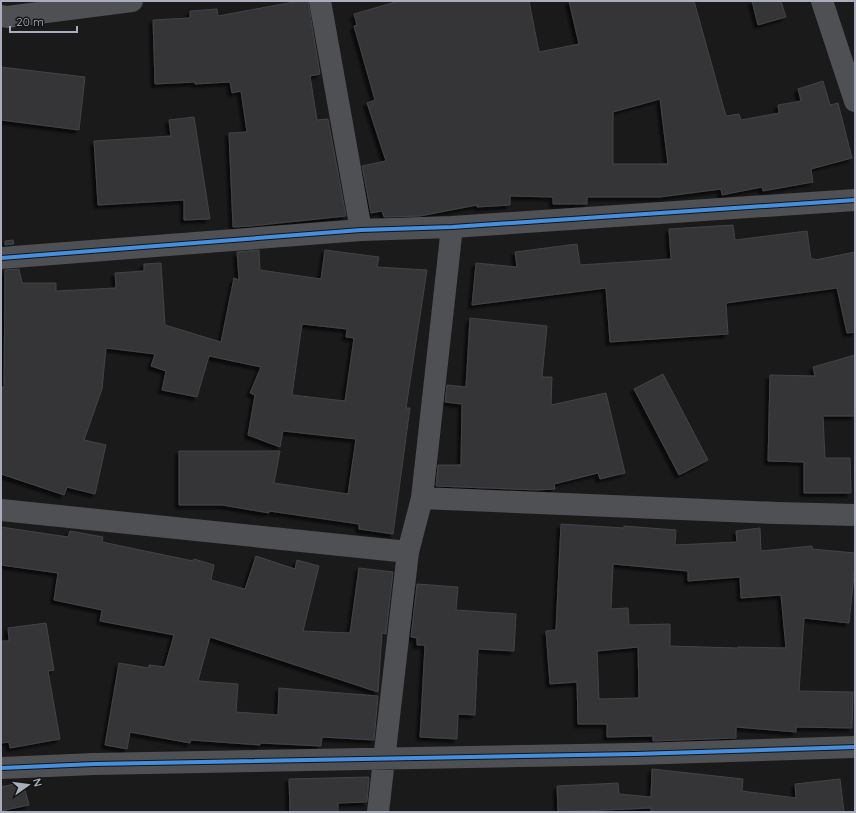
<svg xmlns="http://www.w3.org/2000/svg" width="856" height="813" font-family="Quicksand,sans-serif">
	<defs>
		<filter id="shadow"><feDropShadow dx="-3.5" dy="3.5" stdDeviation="1" flood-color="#0009"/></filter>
	</defs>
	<rect width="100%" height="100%" fill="#1a1a1a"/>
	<path fill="#363638" stroke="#424346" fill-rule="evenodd" filter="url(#shadow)" d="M 299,1 L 308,1 L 320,74 L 310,76 L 317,120 L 328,119 L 346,216 L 251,226 L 233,227 L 229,133 L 247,132 L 241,91 L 232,93 L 230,82 L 195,84 L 195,82 L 155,84 L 153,20 L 190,18 L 190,11 L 217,9 L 218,16 Z
		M 399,1 L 529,1 L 539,52 L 579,44 L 569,1 L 694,1 L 726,116 L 739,114 L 741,120 L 779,113 L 778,105 L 801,101 L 798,89 L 823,81 L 830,105 L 838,103 L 852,158 L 811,169 L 813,182 L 763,191 L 762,187 L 722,195 L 721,189 L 660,197 L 587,197 L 587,204 L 553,204 L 553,197 L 510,196 L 510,205 L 477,207 L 477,205 L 420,216 L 384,217 L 382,211 L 371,213 L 362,166 L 386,161 L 367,103 L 375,100 L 354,26 L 357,25 L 354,14 ZM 660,99 L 668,164 L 613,164 L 613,112 Z
		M 752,1 L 781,1 L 786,17 L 758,25 Z
		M 1,67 L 85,77 L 79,130 L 1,120 Z
		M 194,117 L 210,219 L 184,220 L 184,200 L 98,205 L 94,141 L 171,136 L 169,120 Z
		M 733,225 L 735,240 L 807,231 L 811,259 L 815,259 L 815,260 L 855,252 L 855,332 L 847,333 L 837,288 L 726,303 L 728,334 L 610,342 L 606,288 L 472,305 L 476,263 L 517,267 L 515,252 L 577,244 L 580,265 L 671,259 L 669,229 Z
		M 13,240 L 14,244 L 5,245 L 5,241 Z
		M 259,250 L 260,270 L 321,279 L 325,250 L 379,257 L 377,267 L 427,270 L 406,408 L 410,408 L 393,534 L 359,529 L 359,524 L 269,511 L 269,513 L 222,505 L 179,505 L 179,451 L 280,451 L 274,483 L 348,494 L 356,439 L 283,431 L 280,447 L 248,435 L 255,395 L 250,393 L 261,367 L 209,356 L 197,397 L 162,390 L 166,371 L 151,366 L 155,354 L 106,348 L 102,389 L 84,440 L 106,445 L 95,494 L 67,487 L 64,495 L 1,474 L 1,386 L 4,388 L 5,270 L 19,269 L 22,283 L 56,283 L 56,291 L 116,288 L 115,273 L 144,271 L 144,264 L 161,263 L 165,325 L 221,342 L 234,278 L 239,280 L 237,252 ZM 302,324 L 347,329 L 346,337 L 354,338 L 345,401 L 292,395 Z
		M 470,318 L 547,326 L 542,377 L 552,377 L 551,405 L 606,393 L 625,473 L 600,479 L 598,473 L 554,484 L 555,489 L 537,490 L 436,486 L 438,465 L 461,465 L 462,404 L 445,402 L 447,385 L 466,387 Z
		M 855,355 L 855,416 L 823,416 L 825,458 L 850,458 L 851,493 L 804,493 L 804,462 L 768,461 L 770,375 L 815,376 L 813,367 Z
		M 663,374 L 708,460 L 679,475 L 634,389 Z
		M 561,524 L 624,528 L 624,526 L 676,530 L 675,545 L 737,542 L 736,531 L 760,528 L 761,551 L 812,546 L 812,549 L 855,553 L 855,565 L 849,623 L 804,618 L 799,691 L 853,692 L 852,728 L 796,727 L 796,732 L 736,727 L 736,738 L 653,741 L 653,736 L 607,737 L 607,724 L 578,724 L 577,682 L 550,684 L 546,631 L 556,630 ZM 613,564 L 688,571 L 688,581 L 740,577 L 741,598 L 781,595 L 786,648 L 738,647 L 738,648 L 670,646 L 670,624 L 629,625 L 628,608 L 611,609 ZM 638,647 L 639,698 L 599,699 L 597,651 Z
		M 1,527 L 68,537 L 70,531 L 103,537 L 102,542 L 193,561 L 194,559 L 214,565 L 211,580 L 245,589 L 256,556 L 295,569 L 297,560 L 319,566 L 303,631 L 350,633 L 359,568 L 393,572 L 386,634 L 382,633 L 378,692 L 210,637 L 198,681 L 238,684 L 236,712 L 278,715 L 279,688 L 378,696 L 374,740 L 322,737 L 321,746 L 260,743 L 260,745 L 191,740 L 190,743 L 130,732 L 127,749 L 105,745 L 119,663 L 149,668 L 149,665 L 165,667 L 174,635 L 100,621 L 102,610 L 54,600 L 58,573 L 1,565 Z
		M 417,584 L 458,587 L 456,610 L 516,614 L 514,651 L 478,649 L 475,715 L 458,714 L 457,739 L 420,737 L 425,645 L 417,645 L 417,638 L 411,637 Z
		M 46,623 L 54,670 L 48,671 L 60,739 L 10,748 L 9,742 L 1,743 L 1,641 L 9,641 L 8,628 Z
		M 652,769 L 743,779 L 742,791 L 796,798 L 795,784 L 840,779 L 844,812 L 651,812 L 651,808 L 558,812 L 557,786 L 618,783 L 619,794 L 651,797 Z
		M 369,777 L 367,802 L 338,803 L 338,812 L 290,812 L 289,779 Z
		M 23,782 L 29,805 L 1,811 L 1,787 Z"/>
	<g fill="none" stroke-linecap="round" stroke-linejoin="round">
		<path stroke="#4f5054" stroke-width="22" d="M 320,1 L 361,230
			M 822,1 L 855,101
			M 1,16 L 7,17 L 132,1
			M 1,258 L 361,230 L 452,227 L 855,200
			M 422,498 L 777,513 L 855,515
			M 1,510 L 408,552
			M 1,768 L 94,764 L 635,754 L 855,747
			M 378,812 L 408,552 L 422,498 L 452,227"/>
		<defs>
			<path id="cycleway" d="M 1,258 L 361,230 L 452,227 L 855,200
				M 1,768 L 94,764 L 635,754 L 855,747"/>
		</defs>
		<use href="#cycleway" stroke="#141416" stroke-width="6"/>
		<use href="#cycleway" stroke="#468fdf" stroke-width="4"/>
	</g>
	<rect width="856" height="813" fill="none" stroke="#aaadbc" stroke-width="4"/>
	<g transform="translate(28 785) rotate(76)" stroke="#141416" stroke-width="3" paint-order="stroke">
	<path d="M0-3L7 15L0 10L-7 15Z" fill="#aaadbc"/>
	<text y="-6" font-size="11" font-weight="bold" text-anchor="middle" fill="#aaadbc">N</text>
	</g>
	<path d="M10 26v6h67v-6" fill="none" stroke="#aaadbc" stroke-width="2"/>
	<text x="16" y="26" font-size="12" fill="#aaadbc" stroke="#141416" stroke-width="3" paint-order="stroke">20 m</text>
</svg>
